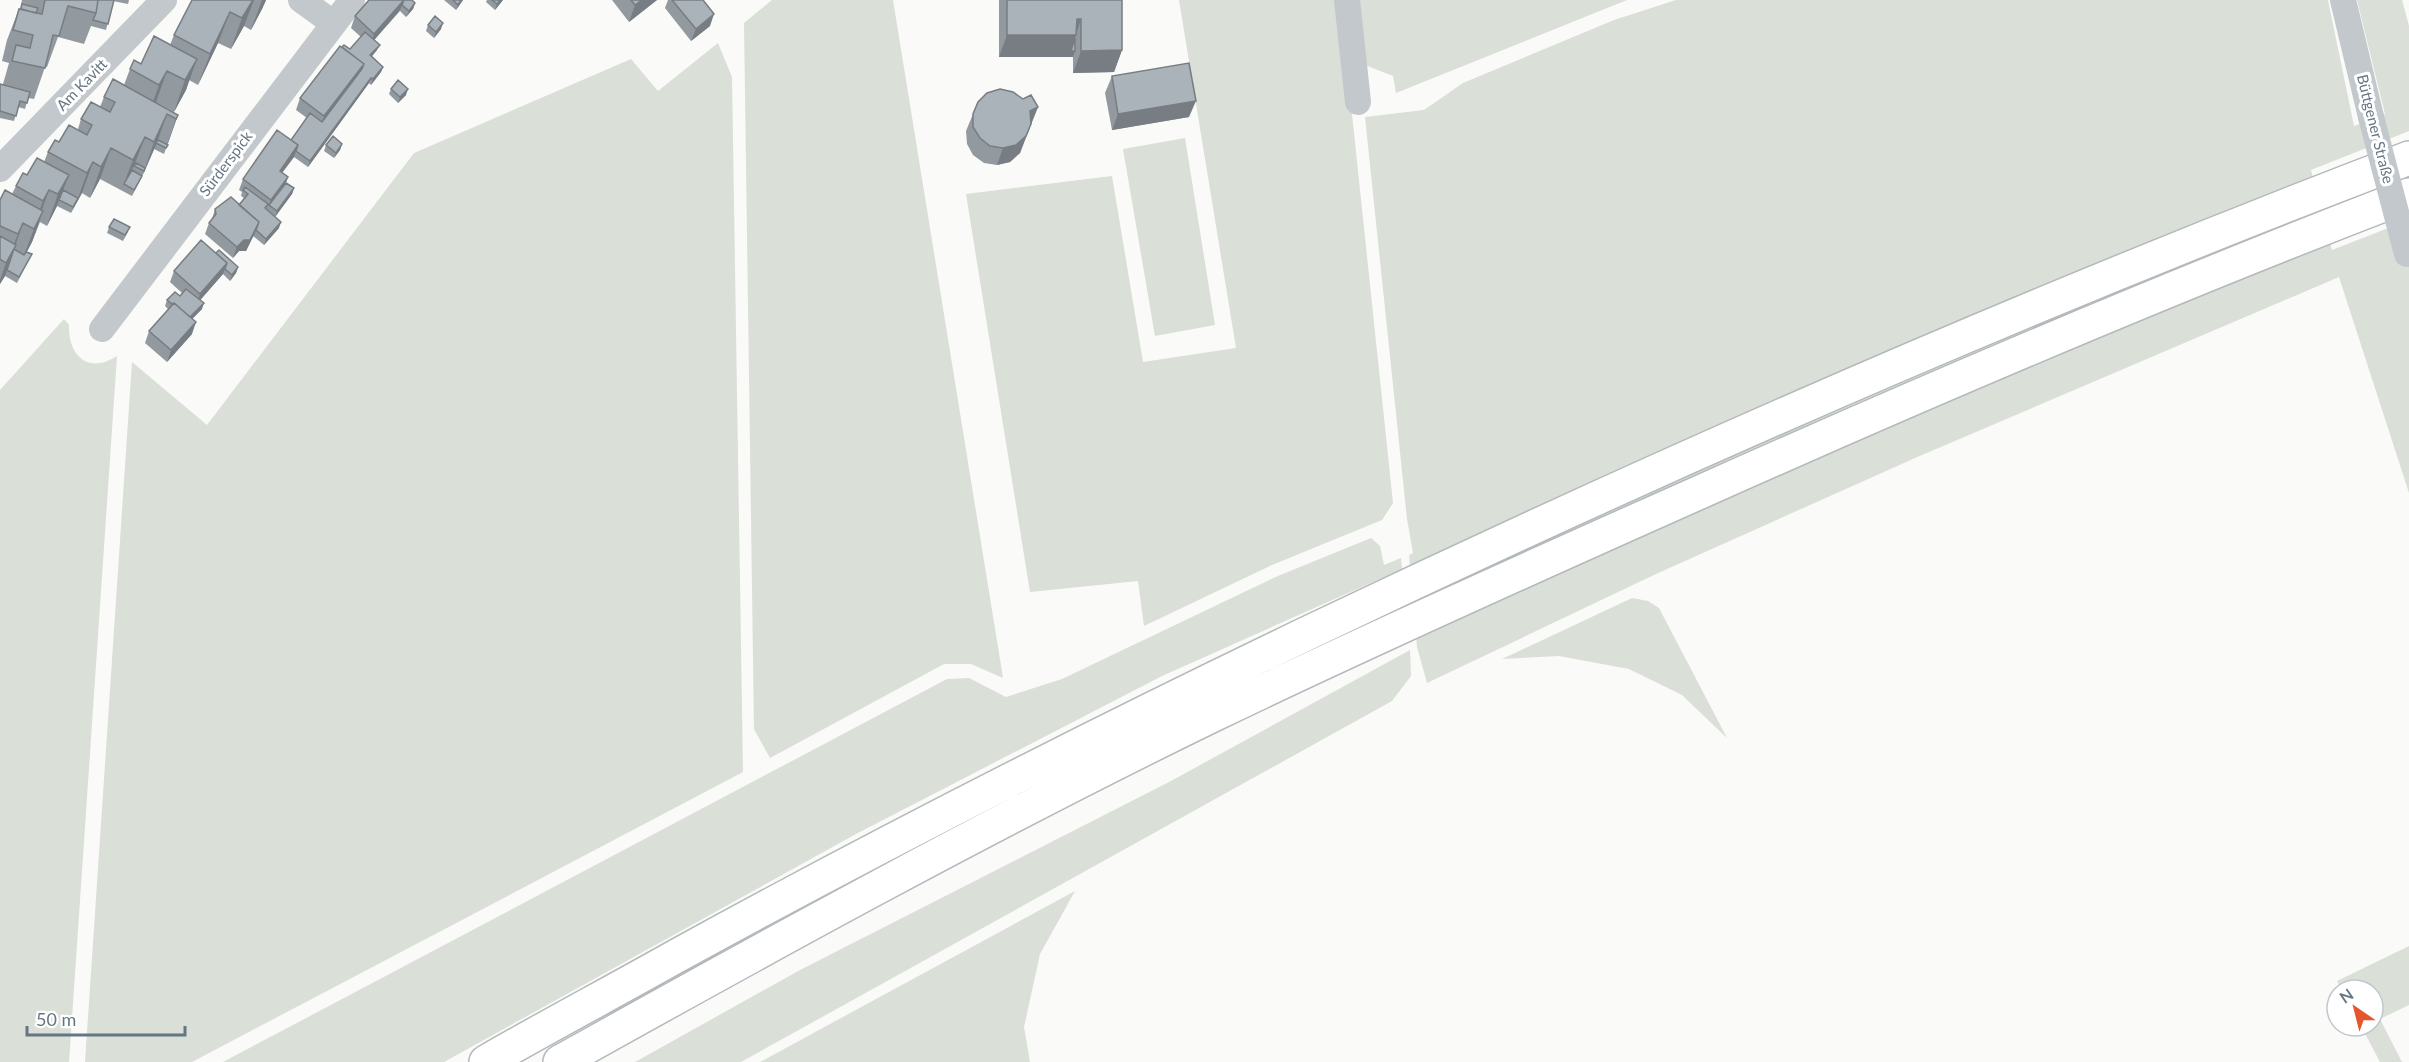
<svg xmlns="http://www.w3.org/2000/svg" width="2409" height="1062" font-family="Lato,sans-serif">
	<rect width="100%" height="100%" fill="#fafaf8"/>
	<path fill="#dadfd7" d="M 772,0 L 893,0 L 1003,678 L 971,664 L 944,664 L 770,758 L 754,729 L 744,23 Z
		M 1179,0 L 1340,0 L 1393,503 L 1382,520 L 1272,565 L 1144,626 L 1138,581 L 1030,592 L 966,194 L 1112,176 L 1143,362 L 1236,348 Z
		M 1353,0 L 1627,0 L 1396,93 L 1393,76 L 1360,63 Z
		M 1676,0 L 2328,0 L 2354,126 L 2385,114 L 2357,0 L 2402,0 L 2409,26 L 2409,131 L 2311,170 L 2332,250 L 2409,220 L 2409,493 L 2339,277 L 1915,458 L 1656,574 L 1427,683 L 1417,647 L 1409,555 L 1413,553 L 1407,519 L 1365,117 L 1424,110 L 1463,83 L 1614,20 Z
		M 718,43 L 732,77 L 743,772 L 192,1062 L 85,1062 L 132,362 L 207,425 L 414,153 L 631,59 L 658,91 Z
		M 1185,138 L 1215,325 L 1155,336 L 1123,149 Z
		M 64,319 L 69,325 C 68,355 88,375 117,356 L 69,1062 L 0,1062 L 0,390 Z
		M 1371,538 L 1380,546 L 1384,565 L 1401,558 L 1402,569 L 1162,676 L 856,834 L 444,1062 L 223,1062 L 947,679 L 969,678 L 1006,697 L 1062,679 L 1278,576 Z
		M 1632,598 L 1648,601 L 1659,608 L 1727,738 L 1682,695 L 1629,669 L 1559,656 L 1502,659 Z
		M 1410,650 L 1411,676 L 1392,701 L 741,1062 L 635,1062 L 800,970 L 1171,781 Z
		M 1075,891 L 1040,954 L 1024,1027 L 1030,1062 L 760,1062 Z
		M 2409,946 L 2409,1005 L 2380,1019 L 2402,1062 L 2380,1062 L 2361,1026 L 2373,1026 L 2373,990 L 2342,990 L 2337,981 Z"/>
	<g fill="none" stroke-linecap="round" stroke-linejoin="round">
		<defs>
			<path id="highway" d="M 486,1062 C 548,1026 611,993 673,958 C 882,843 1095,735 1310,632 C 1670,460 2036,300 2409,158
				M 560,1062 C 775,942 991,823 1213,715 C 1373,638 1536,565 1698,493 C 1933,388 2169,287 2409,195"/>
		</defs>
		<use href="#highway" stroke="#b4b9bd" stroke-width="36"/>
		<path stroke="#c3c8cc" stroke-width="26" d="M 301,0 L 333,23
			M 1347,0 L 1358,102
			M 2343,0 L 2371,117
			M 0,169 L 164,0
			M 102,329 L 352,0"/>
		<use href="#highway" stroke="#fff" stroke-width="33"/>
		<path stroke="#c3c8cc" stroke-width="26" d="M 2371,117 L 2407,254"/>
	</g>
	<path fill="#929a9f" d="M 22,0 L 129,0 L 128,4 L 113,1 L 106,30 L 91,26 L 84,44 L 58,37 L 47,67 L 45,67 L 34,99 L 28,98 L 25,109 L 18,107 L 14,121 L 0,118 L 0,84 L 3,84 L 9,63 L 2,61 L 7,40 L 19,9 L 20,9 Z
		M 192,0 L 266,0 L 262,9 L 251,30 L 244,26 L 231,49 L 218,43 L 198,85 L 189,80 L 186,90 L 174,112 L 156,102 L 178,115 L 164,154 L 154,149 L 140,181 L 132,196 L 100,179 L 90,198 L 82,193 L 71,213 L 57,206 L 47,226 L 40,222 L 32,242 L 27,252 L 29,260 L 17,283 L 5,276 L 0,284 L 0,200 L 12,194 L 16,186 L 27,175 L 44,162 L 48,152 L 59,142 L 78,129 L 81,119 L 100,107 L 104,97 L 124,85 L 130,69 L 141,64 L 170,45 L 174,35 Z
		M 369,0 L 415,3 L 413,9 L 406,17 L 400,11 L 374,40 L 377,50 L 372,56 L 383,67 L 381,72 L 371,85 L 369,83 L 308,167 L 294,157 L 282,173 L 288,177 L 286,183 L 294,188 L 292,194 L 275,217 L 279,228 L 264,245 L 253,236 L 246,251 L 239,251 L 233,258 L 205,234 L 209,223 L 212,219 L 215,209 L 239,205 L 244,198 L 241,196 L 242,192 L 239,190 L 243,179 L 291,140 L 307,118 L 296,110 L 300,98 L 342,47 L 350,49 L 361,37 L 351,28 L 355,16 Z
		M 444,0 L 463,0 L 456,10 Z
		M 487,0 L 503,0 L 495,10 L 486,2 Z
		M 612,0 L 657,0 L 629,22 Z
		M 668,0 L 703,0 L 710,26 L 691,41 L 665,8 Z
		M 999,0 L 1122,0 L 1122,50 L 1114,72 L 1073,73 L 1073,57 L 999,57 Z
		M 428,25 L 441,29 L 434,38 L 426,31 Z
		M 1112,76 L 1189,117 L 1112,130 L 1105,93 Z
		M 391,89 L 406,95 L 398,103 L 389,94 Z
		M 1023,99 L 1038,107 L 1020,153 L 1010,162 L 997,165 L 984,163 L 973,155 L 967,144 L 966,131 L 973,114 Z
		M 342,144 L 340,150 L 334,158 L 324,151 L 326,145 Z
		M 109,227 L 128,232 L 123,241 L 107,233 Z
		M 216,253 L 238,267 L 236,273 L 230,281 L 223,274 L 200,300 L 202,309 L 192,319 L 192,334 L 167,362 L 145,343 L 149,331 L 168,309 L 165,306 L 167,300 L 180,296 L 182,293 L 170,282 L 174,271 Z"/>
	<path fill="#777d82" d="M 253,0 L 254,0 L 244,26 L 231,49 L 242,18 Z
		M 262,0 L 266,0 L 262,9 L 251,30 Z
		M 404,0 L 400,10 L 370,45 L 374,34 Z
		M 461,0 L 463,0 L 456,10 L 458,5 Z
		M 500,0 L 503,0 L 495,10 L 497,4 Z
		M 642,0 L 657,0 L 629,22 L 635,5 Z
		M 415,3 L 413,9 L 406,17 L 409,11 Z
		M 230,12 L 218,43 L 198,85 L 210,54 Z
		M 714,14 L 710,26 L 691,41 L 696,29 Z
		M 1077,19 L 1081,19 L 1071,51 L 1075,51 L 1073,57 L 999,57 L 1007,35 Z
		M 443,23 L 441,29 L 434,38 L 436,32 Z
		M 380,45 L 377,50 L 368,61 L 370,55 Z
		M 1122,50 L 1114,72 L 1073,73 L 1081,51 Z
		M 197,59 L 186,90 L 174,112 L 185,80 Z
		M 364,64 L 360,75 L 320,128 L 324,116 Z
		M 383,67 L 381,72 L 371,85 L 373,79 Z
		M 167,71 L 156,102 L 140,131 L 150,110 L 159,85 Z
		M 371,78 L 369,83 L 308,167 L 310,161 Z
		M 408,89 L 406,95 L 398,103 L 400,97 Z
		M 1196,101 L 1189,117 L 1112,130 L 1118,114 Z
		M 1038,107 L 1031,124 L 1024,128 L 1030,111 Z
		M 167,114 L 156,145 L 142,177 L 154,142 Z
		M 178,115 L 167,146 L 165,150 L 176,119 Z
		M 1031,124 L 1020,153 L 1010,162 L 997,165 L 1003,148 Z
		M 145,137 L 134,166 L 124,184 L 121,191 L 133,160 Z
		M 342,144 L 340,150 L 334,158 L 336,153 Z
		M 298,145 L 294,157 L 275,182 L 280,171 Z
		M 111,148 L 100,179 L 90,198 L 101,167 Z
		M 93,162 L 82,193 L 71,213 L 78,198 L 87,173 Z
		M 69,175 L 57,206 L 47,226 L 58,194 Z
		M 288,177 L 284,188 L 269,205 L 271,200 Z
		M 294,188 L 292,194 L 275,217 L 277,211 Z
		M 49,190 L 38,221 L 34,226 L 43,201 Z
		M 43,211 L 32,242 L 22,260 L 34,229 Z
		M 259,222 L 255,233 L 246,251 L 239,251 L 233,258 L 237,247 Z
		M 281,222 L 279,228 L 264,245 L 266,239 Z
		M 23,223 L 5,276 L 0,284 L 0,280 L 6,263 L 18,234 Z
		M 227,263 L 223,274 L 196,305 L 200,294 Z
		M 238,267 L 236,273 L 230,281 L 232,275 Z
		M 204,303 L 202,309 L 187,324 L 189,318 Z
		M 196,322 L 192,334 L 167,362 L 171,350 Z"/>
	<path fill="#aab3b9" stroke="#777d82" stroke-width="1.5" d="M 45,0 L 98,0 L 96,13 L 68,6 L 59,36 L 53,35 L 45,68 L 12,61 L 16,45 L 30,48 L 33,35 L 13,30 L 19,9 L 42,14 Z
		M 98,0 L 114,0 L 108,24 L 93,20 L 96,13 Z
		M 192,0 L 253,0 L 242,18 L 230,12 L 210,54 L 174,35 Z
		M 369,0 L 404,0 L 374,34 L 355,16 Z
		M 404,0 L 412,0 L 415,3 L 409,11 L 402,5 Z
		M 453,0 L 461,0 L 458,5 Z
		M 492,0 L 500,0 L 497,4 Z
		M 631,0 L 642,0 L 635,5 Z
		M 672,0 L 703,0 L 714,14 L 696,29 Z
		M 1007,0 L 1122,0 L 1122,50 L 1081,51 L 1081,19 L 1077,19 L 1076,35 L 1007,35 Z
		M 22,4 L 38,8 L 36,13 L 21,9 Z
		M 435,16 L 443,23 L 436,32 L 428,25 Z
		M 365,32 L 380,45 L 370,55 L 383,67 L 373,79 L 371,78 L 310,161 L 296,151 L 298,145 L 291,140 L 310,113 L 322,122 L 362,69 L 364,64 L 342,47 L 344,45 L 350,49 Z
		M 154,36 L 197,59 L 185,80 L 167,71 L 159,85 L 130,69 L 134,60 L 141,64 Z
		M 1075,38 L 1075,51 L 1071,51 Z
		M 340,46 L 364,64 L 324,116 L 300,98 Z
		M 1189,63 L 1196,101 L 1118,114 L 1112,76 Z
		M 113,79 L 178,115 L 176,119 L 167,114 L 154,142 L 145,137 L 133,160 L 111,148 L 101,167 L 93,162 L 87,173 L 48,152 L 55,140 L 59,142 L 69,125 L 87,135 L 92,125 L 81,119 L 91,102 L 110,112 L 115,102 L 104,97 Z
		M 398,80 L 408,89 L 400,97 L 391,89 Z
		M 0,84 L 30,92 L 27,103 L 20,101 L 16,116 L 0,111 Z
		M 1000,89 L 1013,92 L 1023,99 L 1031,95 L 1038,107 L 1030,111 L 1031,124 L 1026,136 L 1016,145 L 1003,148 L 990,146 L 980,138 L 973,127 L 973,114 L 978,102 L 987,93 Z
		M 277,130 L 298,145 L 280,171 L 288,177 L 271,200 L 243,179 Z
		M 333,136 L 342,144 L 336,153 L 326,145 Z
		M 158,140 L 168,145 L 166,148 L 156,143 Z
		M 37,158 L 69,175 L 58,194 L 49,190 L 43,201 L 16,186 L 23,173 L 27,175 Z
		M 136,163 L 145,168 L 144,171 L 134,166 Z
		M 132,170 L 142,176 L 134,190 L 124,184 Z
		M 286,183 L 294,188 L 277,211 L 269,205 Z
		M 245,187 L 268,204 L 265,208 L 281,222 L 266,239 L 256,230 L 259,222 L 239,205 L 248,194 L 243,190 Z
		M 5,190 L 43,211 L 34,229 L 23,223 L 18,234 L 0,226 L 0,200 Z
		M 63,190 L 78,198 L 73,207 L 59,200 Z
		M 231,197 L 259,222 L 250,240 L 244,240 L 237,247 L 209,223 L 216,214 L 215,209 Z
		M 114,219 L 130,227 L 125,235 L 109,227 Z
		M 0,236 L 16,245 L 6,263 L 0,259 Z
		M 201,240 L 227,263 L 200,294 L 174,271 Z
		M 14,249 L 24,255 L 26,252 L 32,254 L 19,277 L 7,270 Z
		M 219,250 L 238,267 L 232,275 L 225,269 L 227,263 L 216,253 Z
		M 186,289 L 204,303 L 190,317 L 174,303 L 172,304 L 167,300 L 175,292 L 180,296 Z
		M 174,303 L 196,322 L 171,350 L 149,331 Z"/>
	<g text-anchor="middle" stroke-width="6" stroke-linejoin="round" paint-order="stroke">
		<g font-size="15" fill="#657683" stroke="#fff">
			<text transform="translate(82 85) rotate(-46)" y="5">Am Kavitt</text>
			<text transform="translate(2375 129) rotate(76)" y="5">Büttgener Straße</text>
			<text transform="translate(226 164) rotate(-53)" y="5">Sürderspick</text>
		</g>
	</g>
	<g transform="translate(2355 1008) rotate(325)"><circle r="28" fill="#ffffff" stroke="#c1c8cd" stroke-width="1.5"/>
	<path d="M0-4.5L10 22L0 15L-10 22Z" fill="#e4572e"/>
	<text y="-9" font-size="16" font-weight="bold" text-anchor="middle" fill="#657683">N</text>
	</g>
	<path d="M27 1026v9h158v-9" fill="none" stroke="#657683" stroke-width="3"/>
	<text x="36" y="1026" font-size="18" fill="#657683" stroke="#ffffff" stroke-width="4.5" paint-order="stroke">50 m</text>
</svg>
